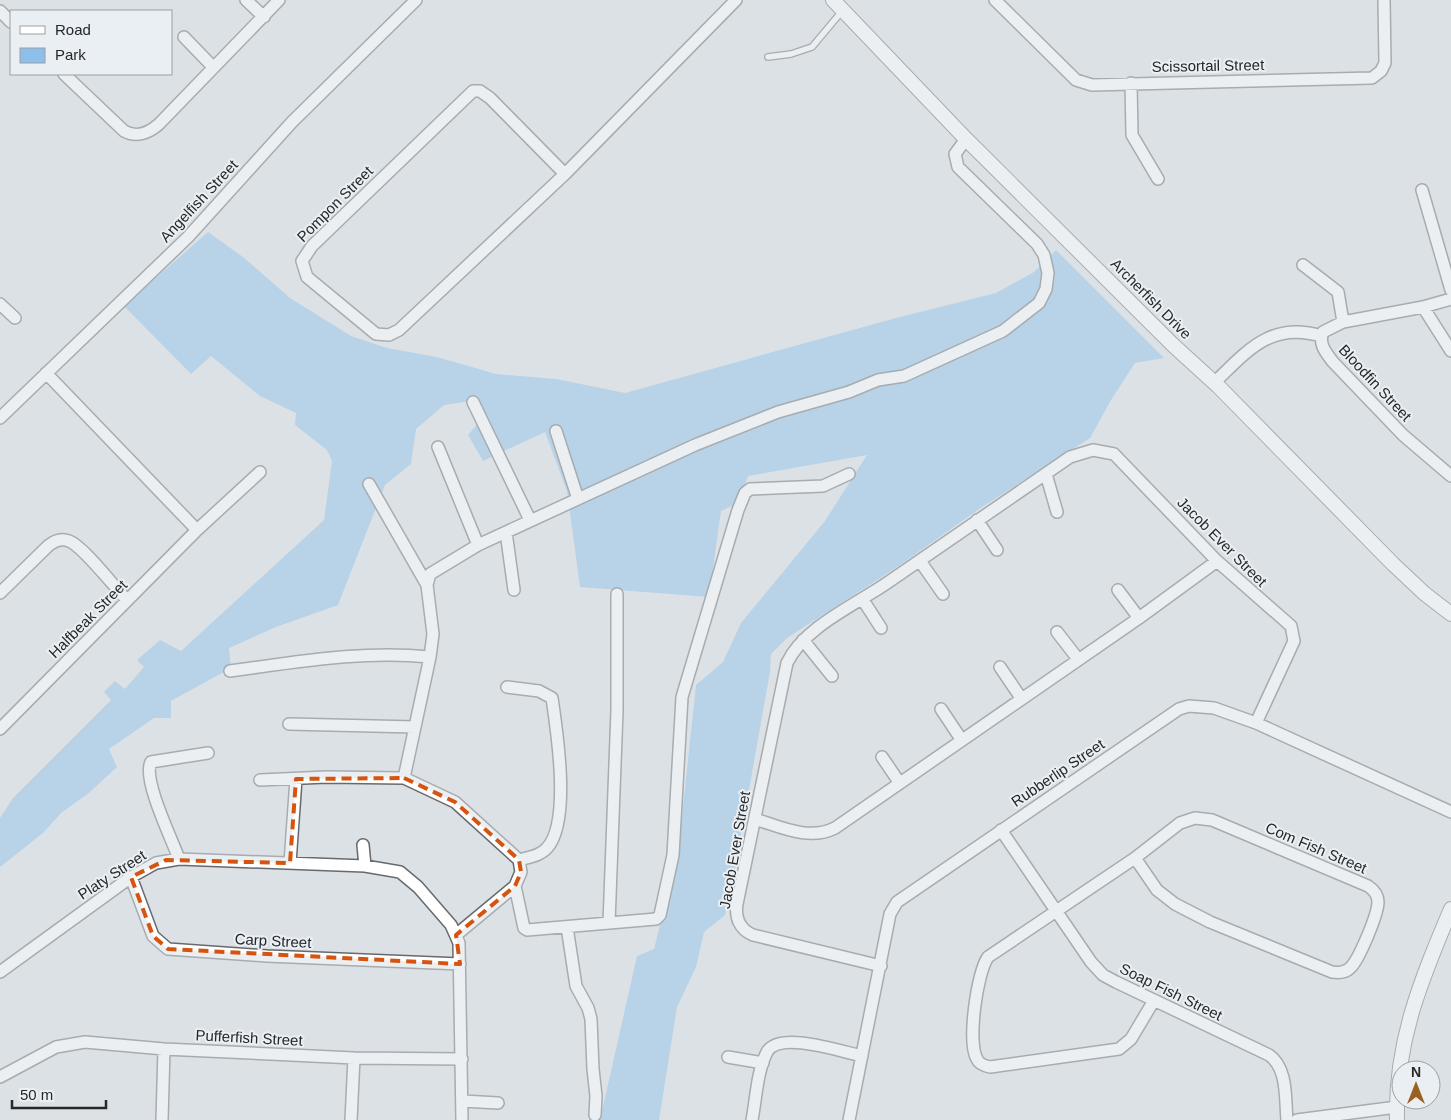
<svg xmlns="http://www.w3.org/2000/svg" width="1451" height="1120" font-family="Arial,sans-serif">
	<rect width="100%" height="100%" fill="#dce1e6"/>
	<path fill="#8cbfe9" d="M 208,232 L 243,257 L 290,298 L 351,336 L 387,348 L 437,357 L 496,374 L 556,379 L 625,393 L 896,318 L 996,293 L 1034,272 L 1056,250 L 1164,358 L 1135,363 L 1111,400 L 1090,438 L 982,507 L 897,567 L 787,638 L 771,654 L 770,672 L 730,896 L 725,915 L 704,932 L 696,967 L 677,1007 L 659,1120 L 600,1120 L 637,956 L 654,949 L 678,854 L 696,685 L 723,662 L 741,623 L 825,521 L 867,455 L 748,476 L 738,503 L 721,511 L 709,597 L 580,587 L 567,491 L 545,432 L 483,461 L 468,435 L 482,419 L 471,401 L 444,405 L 416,429 L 411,464 L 385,485 L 338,605 L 276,627 L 229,648 L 231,668 L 171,701 L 171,718 L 154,718 L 109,749 L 117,767 L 89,793 L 61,813 L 43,833 L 0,867 L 0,818 L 13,798 L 111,700 L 104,692 L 115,681 L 125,689 L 144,667 L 137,660 L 160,640 L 181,651 L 324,520 L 332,461 L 327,450 L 295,425 L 296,413 L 260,396 L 211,356 L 191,374 L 124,306 Z"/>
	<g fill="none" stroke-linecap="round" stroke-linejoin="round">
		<defs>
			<path id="service" d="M 768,57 L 791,54 L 812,47 L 843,10"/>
			<path id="minor" d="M 246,0 L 264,17
				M 995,0 L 1076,80 L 1092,85 L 1372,78 L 1381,71 L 1385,63 L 1384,0
				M 0,11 L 11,22
				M 184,37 L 213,67
				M 64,74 L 124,131 C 136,138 149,133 159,124 L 279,0
				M 1131,83 L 1132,135 L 1158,179
				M 565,174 L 490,98 L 480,91 L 473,91 L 312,246 L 302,261 L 307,277 L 376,334 L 389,335 L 399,330 L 565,174 L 736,0
				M 1422,190 L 1451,290
				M 1303,265 L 1338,292 L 1343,322
				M 1451,299 L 1423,307 L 1343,322 L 1323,332 C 1318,344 1326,353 1333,362 L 1403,435 L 1451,476
				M 0,304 L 15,318
				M 1423,307 L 1451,351
				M 46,373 L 197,530
				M 1214,383 C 1247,351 1271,321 1321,336
				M 473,402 L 530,520
				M 0,418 L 188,237 L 292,122 L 416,0
				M 556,431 L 578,499
				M 438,447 L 478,545
				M 1046,474 L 1057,512
				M 369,484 L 427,585
				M 977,520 L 997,550
				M 506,532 L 514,590
				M 920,561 L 943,594
				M 1118,590 L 1139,618
				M 0,593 L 48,546 C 54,541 61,538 69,541 C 83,546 115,588 127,600
				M 863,600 L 881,628
				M 1057,632 L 1078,659
				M 803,640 L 832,676
				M 1000,667 L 1021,698
				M 230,671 C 297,662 363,650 430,657
				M 507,687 L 539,691 L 552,698 C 557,732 571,822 547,848 C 540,856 529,857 519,860
				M 941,709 L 961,739
				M 289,724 L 415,727
				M 0,729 L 197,530 L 260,472
				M 882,757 L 899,782
				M 404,778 L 430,657 L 433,634 L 427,585 L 430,574 L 478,545 L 695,445 L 778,412 L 849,392 L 878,380 L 904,376 L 1003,331 L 1039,303 L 1046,289 L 1048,273 L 1044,255 L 1037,244 L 958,167 L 955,154 L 966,139
				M 260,780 L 326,777 L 404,778 L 455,802 L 519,860 L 521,872 L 515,886 L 456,935
				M 755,819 C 781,827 809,841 835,828 L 1139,618 L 1217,561
				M 1001,830 L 1091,962 L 1103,975 L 1116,982 L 1269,1055 C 1288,1068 1285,1099 1287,1120
				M 363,845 L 365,866
				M 1135,858 L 1157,890 L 1175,904 L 1210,922 L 1332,972 C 1339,973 1345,973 1350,968 C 1359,960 1378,914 1378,902 C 1378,895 1374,890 1368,886 L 1212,820 L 1195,818 L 1180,823 L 1135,858 L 988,957 C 977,972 967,1043 977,1059 C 979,1064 985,1066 990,1067 L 1119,1049 L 1131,1039 L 1153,1002
				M 179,859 C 172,839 142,779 151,762 L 208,753
				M 290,863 L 296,779
				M 131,877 L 153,936 L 168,949 L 267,956 L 460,964
				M 515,886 L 524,928 L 527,930 L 656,919 L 660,915 L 673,855 L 682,697 L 738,510 L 745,493 L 750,489 L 823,486 L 849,474
				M 609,923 L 617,711 L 617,594
				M 567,927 L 576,986 L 588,1008 L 591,1019 L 593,1069 L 596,1096 L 595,1115
				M 881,966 L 753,935 C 739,929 735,917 737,904 L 787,663 C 804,627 855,605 887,583 C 948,541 1009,499 1070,457 L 1093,450 L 1114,454 L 1217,561 L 1291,626 L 1294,641 L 1256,723
				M 0,972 L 131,877 L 156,863 L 179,859 L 365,866 L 400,872 L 418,887 L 451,925 L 459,943 L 462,1120
				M 728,1057 L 763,1063
				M 0,1077 L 56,1047 L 85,1042 L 164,1049 L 354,1058 L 462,1059
				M 463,1101 L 498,1103
				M 162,1120 L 164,1049
				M 351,1120 L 354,1058
				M 752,1120 C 756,1099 757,1071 767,1052 C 779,1030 842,1052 862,1056
				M 849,1120 L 890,914 L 897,902 L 1179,709 L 1189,706 L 1214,708 L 1256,723 L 1451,812
				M 1297,1120 L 1397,1107"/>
			<path id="tertiary" d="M 833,0 L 966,139 L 1173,345 L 1218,386 L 1393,564 L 1425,594 L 1451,614
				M 1397,1120 C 1395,1042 1421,980 1451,909"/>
		</defs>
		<use href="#service" stroke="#666a6e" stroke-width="8"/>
		<use href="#minor" stroke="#666a6e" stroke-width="14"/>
		<use href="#tertiary" stroke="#666a6e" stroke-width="16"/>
		<use href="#service" stroke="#fff" stroke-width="5.5"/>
		<use href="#minor" stroke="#fff" stroke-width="11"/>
		<use href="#tertiary" stroke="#fff" stroke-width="14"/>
	</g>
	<path d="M0 0H1451V1120H0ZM 404,778 L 455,802 L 519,860 L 521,872 L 515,886 L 456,935 L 460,964 L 168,949 L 153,936 L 131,877 L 166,860 L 290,863 L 296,779 Z" fill="#dce1e6" fill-opacity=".55" fill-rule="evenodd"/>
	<path fill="none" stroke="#d5540f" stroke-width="4" stroke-dasharray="10 6" stroke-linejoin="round" d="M 404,778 L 455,802 L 519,860 L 521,872 L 515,886 L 456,935 L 460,964 L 168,949 L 153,936 L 131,877 L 166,860 L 290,863 L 296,779 Z"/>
	<g text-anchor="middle" stroke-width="4" stroke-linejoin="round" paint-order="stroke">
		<g font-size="15" fill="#262729" stroke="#e9eff3">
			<text transform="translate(1208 66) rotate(-1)" y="5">Scissortail Street</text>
			<text transform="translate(199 201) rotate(-47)" y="5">Angelfish Street</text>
			<text transform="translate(335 204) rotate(-45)" y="5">Pompon Street</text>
			<text transform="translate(1151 299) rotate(45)" y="5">Archerfish Drive</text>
			<text transform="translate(1375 383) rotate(47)" y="5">Bloodfin Street</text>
			<text transform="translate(1222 542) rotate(45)" y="5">Jacob Ever Street</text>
			<text transform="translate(88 619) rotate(-45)" y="5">Halfbeak Street</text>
			<text transform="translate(1058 773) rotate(-34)" y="5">Rubberlip Street</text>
			<text transform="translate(1316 848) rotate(23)" y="5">Com Fish Street</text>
			<text transform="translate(735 850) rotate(-80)" y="5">Jacob Ever Street</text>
			<text transform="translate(112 875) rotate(-33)" y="5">Platy Street</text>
			<text transform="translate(273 941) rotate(3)" y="5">Carp Street</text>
			<text transform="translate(1171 992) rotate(26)" y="5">Soap Fish Street</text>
			<text transform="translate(249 1038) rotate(3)" y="5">Pufferfish Street</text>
		</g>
	</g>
	<rect x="10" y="10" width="162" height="65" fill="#e9eff3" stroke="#9b9fa2"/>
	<rect x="20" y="26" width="25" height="8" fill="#ffffff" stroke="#9b9fa2"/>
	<text x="55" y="35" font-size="15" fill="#262729">Road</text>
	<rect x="20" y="48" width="25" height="15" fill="#8cbfe9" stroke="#9b9fa2"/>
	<text x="55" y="60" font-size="15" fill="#262729">Park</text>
	<g transform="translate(1416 1085)"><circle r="24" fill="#e9eff3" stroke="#9b9fa2"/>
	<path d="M0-4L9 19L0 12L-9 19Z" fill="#9b6120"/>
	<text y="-8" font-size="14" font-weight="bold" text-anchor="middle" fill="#262729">N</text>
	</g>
	<path d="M12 1100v8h94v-8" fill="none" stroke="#262729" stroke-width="2.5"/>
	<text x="20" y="1100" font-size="15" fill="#262729" stroke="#e9eff3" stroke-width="4" paint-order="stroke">50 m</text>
</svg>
